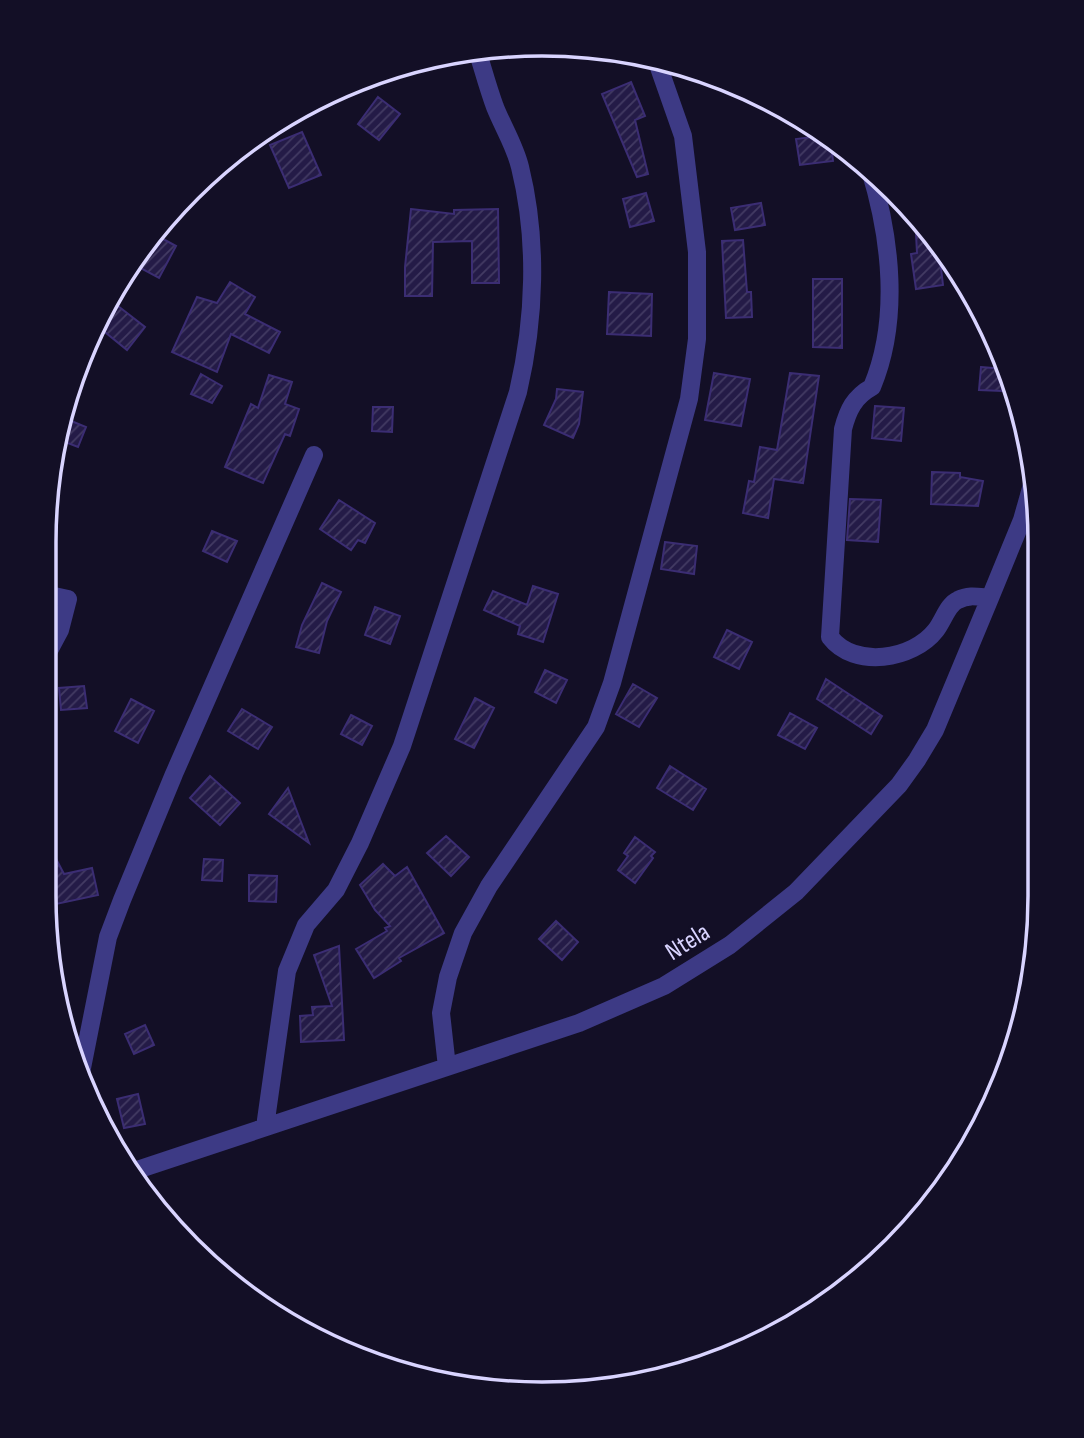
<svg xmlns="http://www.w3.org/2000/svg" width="1084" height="1438" font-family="'Sofia Sans Condensed',sans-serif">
	<defs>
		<pattern id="building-hatch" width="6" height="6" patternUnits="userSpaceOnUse" patternTransform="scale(1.75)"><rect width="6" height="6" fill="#241b47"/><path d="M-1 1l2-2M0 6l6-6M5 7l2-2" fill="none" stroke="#433b63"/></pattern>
	</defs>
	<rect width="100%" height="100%" fill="#130f26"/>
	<path fill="url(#building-hatch)" stroke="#3b2d73" stroke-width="2" d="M 631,82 L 645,116 L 635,120 L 648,174 L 637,177 L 602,94 Z
		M 378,97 L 400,114 L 379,140 L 358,124 Z
		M 302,132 L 321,175 L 289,188 L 270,145 Z
		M 828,135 L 830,137 L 833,161 L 800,165 L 796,139 Z
		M 646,193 L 654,221 L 630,227 L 623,199 Z
		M 761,203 L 765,225 L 735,230 L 731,208 Z
		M 411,209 L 454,214 L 454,210 L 498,209 L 499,283 L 472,283 L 472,241 L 433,242 L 432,296 L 405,296 L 405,267 Z
		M 915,215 L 938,243 L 943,285 L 916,289 L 911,254 L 917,253 Z
		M 152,233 L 176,246 L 159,278 L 131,263 Z
		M 743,240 L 747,292 L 751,292 L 752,317 L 726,318 L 722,241 Z
		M 813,279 L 842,279 L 842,348 L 813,347 Z
		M 230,282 L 255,297 L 245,314 L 280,332 L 269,353 L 231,334 L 217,372 L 172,352 L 197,297 L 217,303 Z
		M 609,292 L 652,294 L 651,336 L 607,334 Z
		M 118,306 L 145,327 L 127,350 L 100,328 Z
		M 981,367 L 1004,369 L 1002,391 L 979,390 Z
		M 714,373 L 750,379 L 741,426 L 705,420 Z
		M 790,373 L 819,376 L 803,483 L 774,479 L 768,518 L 743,513 L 749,481 L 754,482 L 760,447 L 777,450 Z
		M 201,374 L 222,386 L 212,403 L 191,394 Z
		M 269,375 L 292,382 L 285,404 L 299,409 L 290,436 L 285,434 L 263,483 L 225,467 L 251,404 L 258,408 Z
		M 557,389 L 583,392 L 579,424 L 573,438 L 544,425 L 556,399 Z
		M 875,406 L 904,408 L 901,441 L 872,438 Z
		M 373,407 L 393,407 L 392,432 L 372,431 Z
		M 64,418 L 86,427 L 78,447 L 57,439 Z
		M 932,472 L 960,473 L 960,477 L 983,481 L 978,506 L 931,504 Z
		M 850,499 L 881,500 L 878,542 L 847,540 Z
		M 339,500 L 375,523 L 365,543 L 358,540 L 351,550 L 320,529 Z
		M 212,531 L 237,541 L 227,562 L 203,551 Z
		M 665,542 L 697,546 L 694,574 L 661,569 Z
		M 322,583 L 341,592 L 327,621 L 319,653 L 296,647 L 302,625 Z
		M 533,586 L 558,594 L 543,642 L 518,634 L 520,626 L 484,610 L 493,591 L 527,605 Z
		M 375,607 L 400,616 L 390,644 L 365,635 Z
		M 727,630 L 752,642 L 739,669 L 714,657 Z
		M 545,670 L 567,680 L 556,703 L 535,692 Z
		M 826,679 L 882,716 L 871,734 L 817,699 Z
		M 633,684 L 657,698 L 639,727 L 616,714 Z
		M 84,686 L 87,708 L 61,710 L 59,688 Z
		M 475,698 L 494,708 L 474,748 L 455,739 Z
		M 131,699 L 154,711 L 138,743 L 115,731 Z
		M 242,709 L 272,727 L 258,749 L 228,731 Z
		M 790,713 L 817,728 L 805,749 L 778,735 Z
		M 351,715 L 372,726 L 362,745 L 341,734 Z
		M 670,766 L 706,789 L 693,810 L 657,788 Z
		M 210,776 L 240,803 L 220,825 L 190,798 Z
		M 288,788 L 309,843 L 269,814 Z
		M 44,836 L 64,874 L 92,868 L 98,895 L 51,905 L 46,916 L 44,896 Z
		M 446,836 L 469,857 L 451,876 L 427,853 Z
		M 635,837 L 655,852 L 651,856 L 653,858 L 635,883 L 618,870 L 628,856 L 624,853 Z
		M 204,859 L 223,860 L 222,881 L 202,880 Z
		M 383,864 L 395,876 L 407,867 L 444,933 L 399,958 L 401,961 L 374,978 L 356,949 L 387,931 L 385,928 L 390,926 L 375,910 L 360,885 Z
		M 249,875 L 277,876 L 276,902 L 249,901 Z
		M 556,921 L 578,942 L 562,960 L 539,939 Z
		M 339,946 L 344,1040 L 301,1042 L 300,1016 L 313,1015 L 312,1007 L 332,1006 L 314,955 Z
		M 145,1025 L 154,1045 L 134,1054 L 125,1034 Z
		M 138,1094 L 145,1124 L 124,1128 L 117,1099 Z"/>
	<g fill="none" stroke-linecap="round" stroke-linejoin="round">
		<path stroke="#3d3a85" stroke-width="18" d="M 870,170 C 891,239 900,320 872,387 C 854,397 848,410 843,429 L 830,637 C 854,669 913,660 936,630 C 943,621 948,604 958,600 C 969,594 979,597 990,598
			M 44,660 L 60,630 L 68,599 L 45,594
			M 447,1067 L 441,1013 L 448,977 L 463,933 L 489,886 L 596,727 L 612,683 L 689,399 L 697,339 L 697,252 L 683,136 L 656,59
			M 81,1073 L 108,937 L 122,900 L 174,774 L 314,455
			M 265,1127 L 287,971 L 306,925 L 336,890 L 360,843 L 402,746 L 518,392 C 535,319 538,240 520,167 C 515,146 503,127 495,107 C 488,88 483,69 477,50
			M 131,1172 L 579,1023 L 664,986 L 730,945 L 796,892 L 899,785 L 917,760 L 935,730 L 990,598 L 1022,520 L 1035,474"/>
	</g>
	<g text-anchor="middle" stroke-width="5" stroke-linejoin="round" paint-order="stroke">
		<g font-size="26" fill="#d9d4ff" stroke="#130f26">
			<text transform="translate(687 941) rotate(-32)" y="9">Ntela</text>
		</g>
	</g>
	<path d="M0 0H1084V1438H0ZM542 56H542A486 486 0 0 1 1028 542V896A486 486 0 0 1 542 1382H542A486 486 0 0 1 56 896V542A486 486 0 0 1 542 56Z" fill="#130f26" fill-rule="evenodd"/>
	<path fill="none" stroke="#d9d4ff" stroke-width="3.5" d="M542 56H542A486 486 0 0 1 1028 542V896A486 486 0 0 1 542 1382H542A486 486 0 0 1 56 896V542A486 486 0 0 1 542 56Z"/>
</svg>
